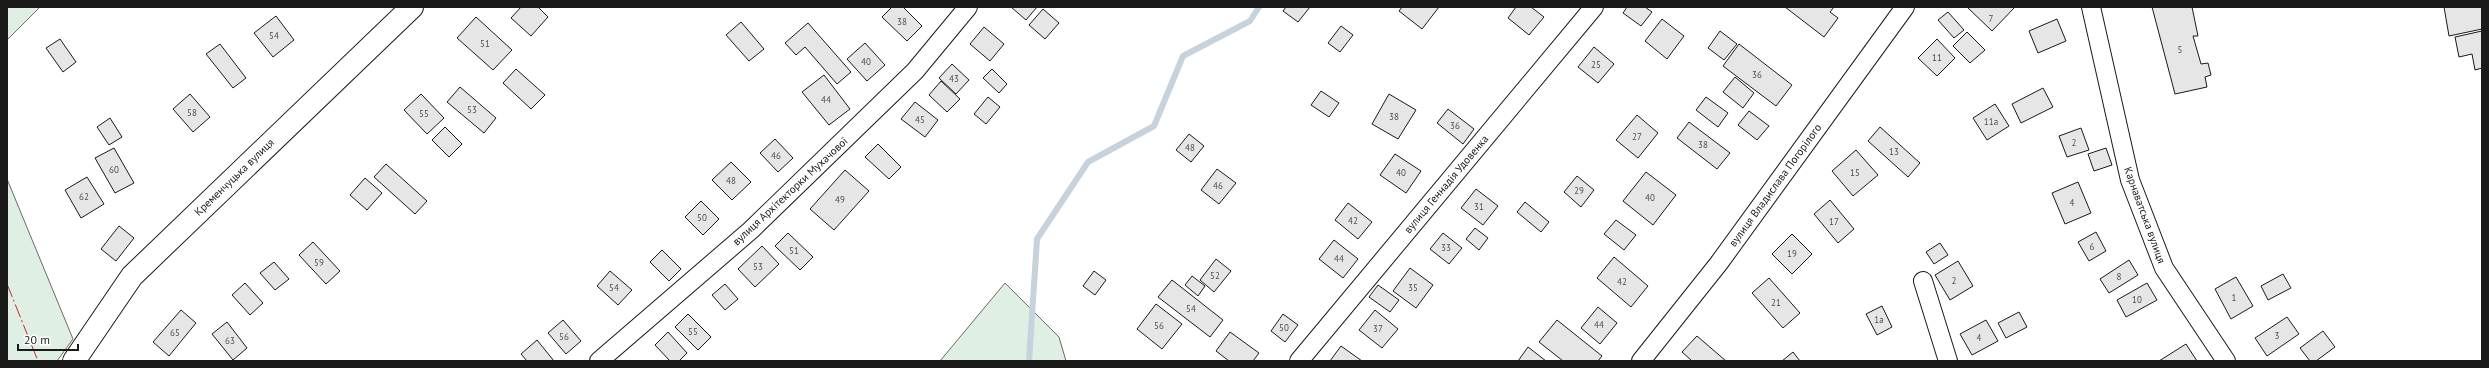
<svg xmlns="http://www.w3.org/2000/svg" width="2489" height="368" font-family="'PT Sans',sans-serif">
	<rect width="100%" height="100%" fill="#fff"/>
	<path fill="#e0efe3" stroke="#6a6a6a" d="M 7,7 L 40,7 L 7,40 Z
		M 7,179 L 73,339 L 57,361 L 7,361 Z
		M 1005,283 L 1059,337 L 1066,361 L 940,361 Z"/>
	<g fill="none" stroke-linecap="round" stroke-linejoin="round">
		<path stroke="#c6d2dc" stroke-width="6" d="M 1029,361 L 1037,239 L 1088,162 L 1154,126 L 1183,56 L 1250,21 L 1259,7"/>
	</g>
	<path fill="#e6e6e6" stroke="#1a1a1a" d="M 521,7 L 538,7 L 548,17 L 531,36 L 511,18 Z
		M 892,7 L 903,7 L 922,26 L 907,41 L 882,17 Z
		M 1011,7 L 1037,7 L 1026,20 Z
		M 1286,7 L 1310,7 L 1298,22 L 1283,11 Z
		M 1402,7 L 1439,7 L 1422,29 L 1399,11 Z
		M 1516,7 L 1531,7 L 1544,17 L 1529,35 L 1508,18 Z
		M 1627,7 L 1645,7 L 1652,12 L 1641,26 L 1623,13 Z
		M 1785,7 L 1834,7 L 1830,12 L 1838,18 L 1824,37 Z
		M 1967,7 L 2015,7 L 1992,31 Z
		M 2152,7 L 2192,7 L 2198,36 L 2193,36 L 2201,64 L 2208,63 L 2211,75 L 2205,77 L 2207,87 L 2175,94 Z
		M 2444,7 L 2482,7 L 2482,29 L 2449,36 Z
		M 1043,9 L 1059,23 L 1045,39 L 1029,25 Z
		M 1948,12 L 1964,30 L 1954,38 L 1938,20 Z
		M 276,16 L 294,40 L 273,57 L 254,33 Z
		M 476,17 L 512,50 L 493,70 L 457,38 Z
		M 1662,19 L 1684,36 L 1667,59 L 1645,41 Z
		M 2057,19 L 2066,41 L 2038,53 L 2029,31 Z
		M 741,22 L 764,49 L 749,61 L 726,35 Z
		M 808,23 L 851,72 L 837,84 L 805,47 L 796,55 L 785,43 Z
		M 1341,26 L 1353,35 L 1340,52 L 1328,43 Z
		M 984,27 L 1004,44 L 990,61 L 970,44 Z
		M 1720,31 L 1737,44 L 1724,60 L 1708,48 Z
		M 2482,31 L 2482,68 L 2475,70 L 2472,54 L 2459,57 L 2455,37 Z
		M 1967,32 L 1985,50 L 1970,63 L 1953,46 Z
		M 60,39 L 76,62 L 63,72 L 46,48 Z
		M 1937,39 L 1955,58 L 1937,76 L 1918,58 Z
		M 865,43 L 885,65 L 867,81 L 847,59 Z
		M 220,44 L 246,78 L 233,88 L 206,54 Z
		M 1739,44 L 1792,85 L 1776,106 L 1723,66 Z
		M 1594,47 L 1614,64 L 1598,83 L 1578,67 Z
		M 952,64 L 969,80 L 956,94 L 939,78 Z
		M 516,69 L 545,95 L 531,109 L 503,83 Z
		M 992,69 L 1007,84 L 999,93 L 983,78 Z
		M 824,75 L 850,109 L 829,125 L 802,92 Z
		M 1735,77 L 1754,93 L 1743,108 L 1723,92 Z
		M 941,81 L 960,99 L 947,112 L 929,95 Z
		M 460,87 L 496,118 L 484,133 L 447,102 Z
		M 2043,88 L 2053,107 L 2021,123 L 2012,104 Z
		M 1321,91 L 1339,103 L 1329,117 L 1311,105 Z
		M 190,94 L 210,117 L 193,132 L 173,109 Z
		M 421,94 L 444,118 L 427,134 L 404,110 Z
		M 1389,94 L 1416,110 L 1398,139 L 1372,124 Z
		M 988,97 L 1000,107 L 986,124 L 974,114 Z
		M 1706,97 L 1728,113 L 1718,127 L 1696,110 Z
		M 915,102 L 938,120 L 925,137 L 901,119 Z
		M 1995,104 L 2009,126 L 1987,140 L 1973,118 Z
		M 1448,109 L 1474,129 L 1463,144 L 1437,123 Z
		M 1749,111 L 1769,126 L 1757,140 L 1738,125 Z
		M 1637,115 L 1658,133 L 1638,158 L 1616,140 Z
		M 110,118 L 122,137 L 109,145 L 97,127 Z
		M 1689,122 L 1730,153 L 1717,169 L 1677,138 Z
		M 445,127 L 462,144 L 449,157 L 432,140 Z
		M 1880,127 L 1920,163 L 1908,177 L 1868,141 Z
		M 2081,128 L 2089,150 L 2067,157 L 2059,136 Z
		M 1189,134 L 1204,146 L 1191,162 L 1176,150 Z
		M 775,139 L 793,158 L 778,172 L 760,153 Z
		M 878,144 L 901,167 L 889,179 L 865,157 Z
		M 114,148 L 134,183 L 115,193 L 95,158 Z
		M 2106,148 L 2112,165 L 2094,171 L 2088,154 Z
		M 1856,150 L 1878,175 L 1853,196 L 1832,171 Z
		M 1395,154 L 1421,171 L 1406,193 L 1380,175 Z
		M 731,162 L 751,182 L 732,200 L 712,180 Z
		M 386,164 L 427,201 L 415,214 L 374,177 Z
		M 1217,169 L 1236,183 L 1219,204 L 1201,190 Z
		M 845,170 L 869,191 L 834,230 L 810,209 Z
		M 1646,172 L 1676,195 L 1653,225 L 1623,201 Z
		M 1577,176 L 1594,190 L 1581,207 L 1564,192 Z
		M 87,177 L 104,204 L 81,218 L 65,190 Z
		M 365,178 L 382,193 L 367,210 L 350,195 Z
		M 2078,182 L 2091,213 L 2065,224 L 2052,193 Z
		M 1476,189 L 1498,206 L 1483,225 L 1461,208 Z
		M 1830,200 L 1854,229 L 1838,243 L 1814,214 Z
		M 701,201 L 719,219 L 703,235 L 685,217 Z
		M 1525,202 L 1549,222 L 1541,232 L 1517,212 Z
		M 1348,203 L 1372,222 L 1358,239 L 1335,220 Z
		M 1616,220 L 1636,235 L 1624,250 L 1604,234 Z
		M 119,226 L 134,238 L 116,261 L 101,249 Z
		M 1475,228 L 1488,238 L 1479,250 L 1466,239 Z
		M 2096,232 L 2106,251 L 2089,261 L 2078,242 Z
		M 788,233 L 813,257 L 800,270 L 775,246 Z
		M 1443,233 L 1462,248 L 1449,264 L 1430,249 Z
		M 1792,234 L 1812,254 L 1792,274 L 1772,254 Z
		M 1334,240 L 1358,259 L 1343,278 L 1319,259 Z
		M 313,242 L 340,271 L 326,284 L 299,255 Z
		M 1940,243 L 1948,255 L 1934,264 L 1926,252 Z
		M 762,246 L 779,264 L 755,287 L 738,269 Z
		M 662,250 L 681,269 L 669,281 L 650,262 Z
		M 1614,257 L 1648,286 L 1631,307 L 1597,278 Z
		M 1216,259 L 1231,271 L 1214,292 L 1200,280 Z
		M 2129,260 L 2138,275 L 2109,293 L 2100,279 Z
		M 1958,261 L 1973,286 L 1950,300 L 1935,275 Z
		M 274,262 L 289,279 L 275,290 L 260,273 Z
		M 1410,268 L 1433,285 L 1416,308 L 1393,291 Z
		M 610,271 L 632,290 L 618,305 L 597,286 Z
		M 1094,271 L 1106,280 L 1095,295 L 1083,286 Z
		M 2283,274 L 2291,288 L 2268,300 L 2261,286 Z
		M 1192,276 L 1205,286 L 1198,296 L 1185,285 Z
		M 2236,277 L 2253,306 L 2231,319 L 2215,289 Z
		M 1769,278 L 1800,313 L 1783,328 L 1752,293 Z
		M 1172,280 L 1223,320 L 1210,337 L 1158,297 Z
		M 245,283 L 263,303 L 250,315 L 232,295 Z
		M 2147,283 L 2157,300 L 2126,317 L 2117,300 Z
		M 725,284 L 738,299 L 725,310 L 712,295 Z
		M 1378,285 L 1399,300 L 1390,312 L 1369,297 Z
		M 1156,304 L 1182,324 L 1162,349 L 1137,329 Z
		M 1882,306 L 1892,327 L 1877,335 L 1866,314 Z
		M 1598,307 L 1617,323 L 1600,344 L 1581,328 Z
		M 181,310 L 196,323 L 169,356 L 153,342 Z
		M 1375,310 L 1398,329 L 1382,348 L 1359,330 Z
		M 2019,312 L 2027,327 L 2006,338 L 1998,323 Z
		M 688,314 L 711,337 L 698,350 L 675,327 Z
		M 1283,314 L 1298,325 L 1285,342 L 1271,331 Z
		M 2287,317 L 2299,334 L 2267,356 L 2255,338 Z
		M 563,320 L 581,341 L 566,354 L 548,333 Z
		M 1557,320 L 1602,356 L 1598,361 L 1563,361 L 1539,342 Z
		M 1986,320 L 1998,341 L 1972,355 L 1960,334 Z
		M 227,322 L 247,348 L 233,360 L 212,334 Z
		M 2323,331 L 2335,347 L 2316,361 L 2310,361 L 2300,348 Z
		M 668,332 L 687,353 L 679,361 L 670,361 L 655,345 Z
		M 1230,332 L 1259,353 L 1253,361 L 1229,361 L 1216,351 Z
		M 1697,336 L 1726,361 L 1692,361 L 1682,352 Z
		M 537,340 L 554,361 L 527,361 L 521,354 Z
		M 2186,344 L 2197,361 L 2159,361 Z
		M 1341,346 L 1362,361 L 1330,361 Z
		M 1528,347 L 1546,361 L 1518,361 Z
		M 1793,352 L 1800,361 L 1782,361 Z"/>
	<g fill="none" stroke-linecap="round" stroke-linejoin="round">
		<defs>
			<path id="minor" d="M 2091,7 L 2130,180 L 2164,268 L 2226,361
				M 1923,281 L 1948,361
				M 599,361 L 751,230 L 915,71 L 968,7
				M 1299,361 L 1594,7
				M 1641,361 L 1719,263 L 1905,7"/>
			<path id="tertiary" d="M 74,361 L 132,276 L 412,7"/>
		</defs>
		<use href="#minor" stroke="#1a1a1a" stroke-width="20"/>
		<use href="#tertiary" stroke="#1a1a1a" stroke-width="24"/>
		<use href="#minor" stroke="#fff" stroke-width="18"/>
		<use href="#tertiary" stroke="#fff" stroke-width="22"/>
		<path stroke="#c62828" stroke-width="1" stroke-dasharray="14 3 2 3" stroke-linecap="butt" d="M 7,284 L 38,361"/>
	</g>
	<g text-anchor="middle" stroke-width="3" stroke-linejoin="round" paint-order="stroke">
		<g font-size="9" fill="#4d4d4d">
			<text x="1991" y="22">7</text>
			<text x="902" y="25">38</text>
			<text x="274" y="39">54</text>
			<text x="485" y="47">51</text>
			<text x="2180" y="53">5</text>
			<text x="1937" y="61">11</text>
			<text x="866" y="65">40</text>
			<text x="1596" y="68">25</text>
			<text x="1757" y="78">36</text>
			<text x="954" y="82">43</text>
			<text x="826" y="103">44</text>
			<text x="472" y="113">53</text>
			<text x="192" y="116">58</text>
			<text x="424" y="117">55</text>
			<text x="1394" y="120">38</text>
			<text x="920" y="123">45</text>
			<text x="1991" y="125">11а</text>
			<text x="1455" y="129">36</text>
			<text x="1637" y="140">27</text>
			<text x="2074" y="146">2</text>
			<text x="1703" y="148">38</text>
			<text x="1190" y="151">48</text>
			<text x="1894" y="155">13</text>
			<text x="776" y="159">46</text>
			<text x="114" y="173">60</text>
			<text x="1401" y="176">40</text>
			<text x="1855" y="176">15</text>
			<text x="731" y="184">48</text>
			<text x="1218" y="189">46</text>
			<text x="1579" y="194">29</text>
			<text x="84" y="200">62</text>
			<text x="1650" y="201">40</text>
			<text x="840" y="203">49</text>
			<text x="2072" y="206">4</text>
			<text x="1479" y="210">31</text>
			<text x="702" y="221">50</text>
			<text x="1353" y="224">42</text>
			<text x="1834" y="225">17</text>
			<text x="2092" y="250">6</text>
			<text x="1446" y="251">33</text>
			<text x="794" y="254">51</text>
			<text x="1792" y="257">19</text>
			<text x="1339" y="262">44</text>
			<text x="319" y="266">59</text>
			<text x="758" y="270">53</text>
			<text x="1215" y="279">52</text>
			<text x="2119" y="280">8</text>
			<text x="1954" y="284">2</text>
			<text x="1622" y="285">42</text>
			<text x="614" y="291">54</text>
			<text x="1413" y="291">35</text>
			<text x="2234" y="301">1</text>
			<text x="2137" y="303">10</text>
			<text x="1776" y="306">21</text>
			<text x="1191" y="312">54</text>
			<text x="1879" y="323">1а</text>
			<text x="1599" y="328">44</text>
			<text x="1159" y="329">56</text>
			<text x="1284" y="331">50</text>
			<text x="1378" y="332">37</text>
			<text x="693" y="335">55</text>
			<text x="175" y="336">65</text>
			<text x="2277" y="339">3</text>
			<text x="564" y="340">56</text>
			<text x="1979" y="341">4</text>
			<text x="230" y="344">63</text>
		</g>
		<g font-size="11" fill="#1a1a1a" stroke="#fff">
			<text transform="translate(234 177) rotate(-44)" y="4">Кременчуцька вулиця</text>
			<text transform="translate(1446 184) rotate(-50)" y="4">вулиця Геннадія Удовенка</text>
			<text transform="translate(1775 185) rotate(-54)" y="4">вулиця Владислава Погорілого</text>
			<text transform="translate(790 191) rotate(-43)" y="4">вулиця Архітекторки Мухачової</text>
			<text transform="translate(2145 215) rotate(70)" y="4">Карнаватська вулиця</text>
		</g>
	</g>
	<rect width="2489" height="368" fill="none" stroke="#1a1a1a" stroke-width="16"/>
	<path d="M18 344v6h60v-6" fill="none" stroke="#1a1a1a" stroke-width="2"/>
	<text x="24" y="344" font-size="12" fill="#1a1a1a" stroke="#ffffff" stroke-width="3" paint-order="stroke">20 m</text>
</svg>
